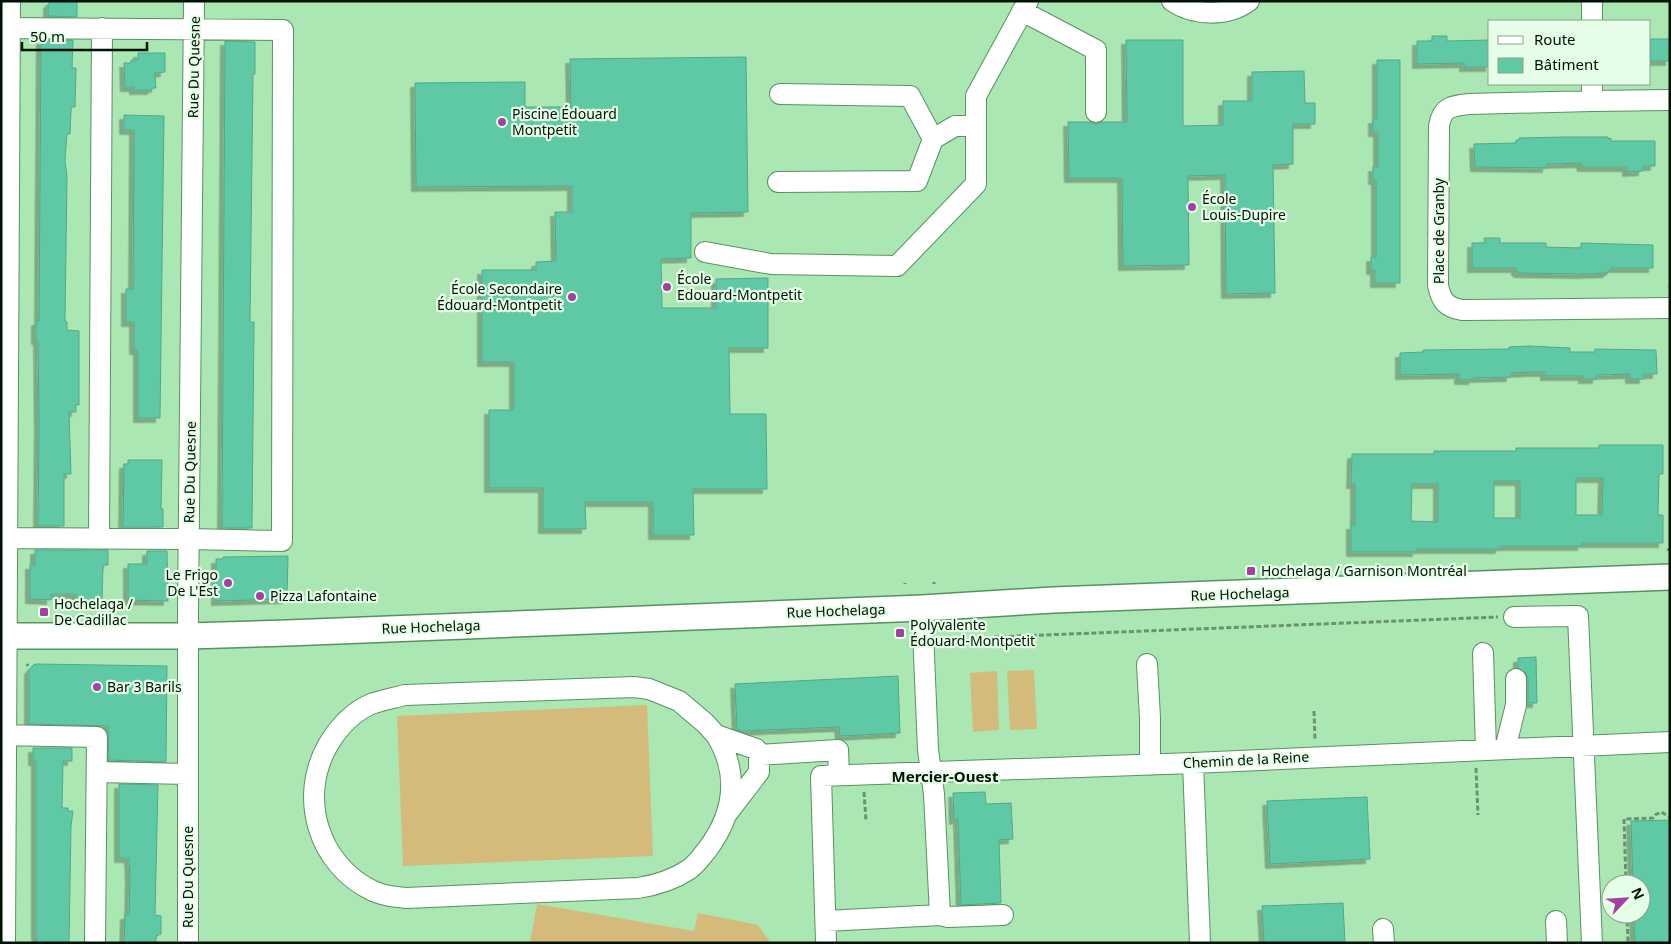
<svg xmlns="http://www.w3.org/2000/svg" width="1671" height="944" font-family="'Noto Sans',sans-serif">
	<defs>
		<filter id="shadow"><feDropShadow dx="-4.5" dy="4.5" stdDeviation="0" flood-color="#0004"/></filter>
	</defs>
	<rect width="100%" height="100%" fill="#abe7b3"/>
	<path fill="#d4bb7c" d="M 1034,670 L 1037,729 L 1010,730 L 1007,671 Z
		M 997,671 L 999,730 L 973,732 L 970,673 Z
		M 647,705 L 653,856 L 403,866 L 397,716 Z
		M 537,904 L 694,931 L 698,913 L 758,925 L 771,943 L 530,943 Z"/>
	<path fill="#5fc9a5" stroke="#53a78a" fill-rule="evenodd" filter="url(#shadow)" d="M 50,1 L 77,1 L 77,17 L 48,16 L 48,4 L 50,3 Z
		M 1432,36 L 1447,36 L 1447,41 L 1490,40 L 1490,67 L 1464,67 L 1464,63 L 1417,64 L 1417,41 L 1432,41 Z
		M 1650,39 L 1670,39 L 1670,61 L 1650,61 Z
		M 41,40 L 73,40 L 72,68 L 76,68 L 75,107 L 71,107 L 71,110 L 70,134 L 67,134 L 65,160 L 67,177 L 65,321 L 67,322 L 67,330 L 79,331 L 79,405 L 76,405 L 76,412 L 69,412 L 71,474 L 64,474 L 64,526 L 38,526 L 39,425 L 38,340 L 36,340 L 36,321 L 39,321 Z
		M 1126,40 L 1183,40 L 1183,126 L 1223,125 L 1223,101 L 1252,101 L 1252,72 L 1304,71 L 1305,103 L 1315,103 L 1315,124 L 1293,124 L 1293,164 L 1273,165 L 1275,293 L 1226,294 L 1225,175 L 1188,176 L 1189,265 L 1123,266 L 1122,178 L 1069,178 L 1068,122 L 1090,122 L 1096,124 L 1102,122 L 1127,122 Z
		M 225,41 L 255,42 L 255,74 L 253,74 L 250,322 L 254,322 L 252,528 L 222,528 Z
		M 138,53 L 165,53 L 165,72 L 155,73 L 156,88 L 152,88 L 152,90 L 134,90 L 134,87 L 125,87 L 124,63 L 131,63 L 131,60 L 138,60 Z
		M 746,57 L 748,212 L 691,213 L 691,258 L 661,259 L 662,308 L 716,308 L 716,279 L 768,278 L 768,348 L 729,348 L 730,414 L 766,414 L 767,489 L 693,489 L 694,535 L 653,535 L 653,502 L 585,502 L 586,529 L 543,529 L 543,488 L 489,488 L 489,410 L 514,410 L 514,362 L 482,362 L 482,270 L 536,270 L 536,262 L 556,261 L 555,212 L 572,212 L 572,186 L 416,187 L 415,83 L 525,82 L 525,107 L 571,107 L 570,59 Z
		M 1377,60 L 1400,60 L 1400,283 L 1375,283 L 1375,270 L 1371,270 L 1371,257 L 1376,257 L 1376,180 L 1373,180 L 1373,167 L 1378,167 L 1378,132 L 1373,132 L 1373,119 L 1377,119 Z
		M 124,115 L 164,116 L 160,418 L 138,418 L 138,350 L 134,350 L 134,322 L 126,322 L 126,289 L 133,289 L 134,149 L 134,130 L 124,130 Z
		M 1564,137 L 1608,137 L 1608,139 L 1611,138 L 1611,141 L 1655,141 L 1655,166 L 1643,166 L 1643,171 L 1627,172 L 1627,167 L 1582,167 L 1581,163 L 1547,164 L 1547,168 L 1475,167 L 1474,144 L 1516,143 L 1516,140 L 1519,140 L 1519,138 Z
		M 1484,238 L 1500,238 L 1500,243 L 1546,243 L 1546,247 L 1581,248 L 1581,243 L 1653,245 L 1653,268 L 1611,268 L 1611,271 L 1608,271 L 1608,273 L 1582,274 L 1519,273 L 1516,271 L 1516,268 L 1472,268 L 1472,243 L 1485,243 Z
		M 1529,346 L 1570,348 L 1570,352 L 1595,352 L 1595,349 L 1656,350 L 1657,374 L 1644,374 L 1644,379 L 1630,379 L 1630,374 L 1597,375 L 1597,379 L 1583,379 L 1583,376 L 1545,376 L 1545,372 L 1530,372 L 1511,373 L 1511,377 L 1473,378 L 1473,380 L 1459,380 L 1459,374 L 1400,375 L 1400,353 L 1423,352 L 1423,350 L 1509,349 L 1509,347 Z
		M 1599,445 L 1663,445 L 1663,474 L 1659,474 L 1658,515 L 1663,515 L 1663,543 L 1582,543 L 1582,546 L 1500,546 L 1500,549 L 1417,549 L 1417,552 L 1351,552 L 1351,525 L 1355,525 L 1355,484 L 1351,484 L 1352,454 L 1434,454 L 1434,451 L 1516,451 L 1516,448 L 1599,448 ZM 1576,478 L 1603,478 L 1602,515 L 1576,515 ZM 1494,481 L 1520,481 L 1520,518 L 1494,518 ZM 1412,484 L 1438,484 L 1438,522 L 1411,521 Z
		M 128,460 L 162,460 L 161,509 L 163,509 L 163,527 L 123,527 L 124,464 L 128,464 Z
		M 35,550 L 108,550 L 108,565 L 103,565 L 102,602 L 76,601 L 76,594 L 51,594 L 51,600 L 30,599 L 30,565 L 35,565 Z
		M 147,551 L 167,551 L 168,601 L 128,600 L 128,564 L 147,564 Z
		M 288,556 L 287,599 L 216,601 L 216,559 L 223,559 L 223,557 Z
		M 1536,657 L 1537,703 L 1528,703 L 1528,679 L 1526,673 L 1518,668 L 1518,658 Z
		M 36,664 L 167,666 L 166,762 L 109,760 L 108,726 L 29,724 L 29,670 L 33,665 Z
		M 898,676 L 900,733 L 840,736 L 839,727 L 741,731 L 737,730 L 735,684 Z
		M 33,748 L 72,748 L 72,761 L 63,761 L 62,808 L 68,808 L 68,811 L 73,811 L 71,826 L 69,943 L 37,943 L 36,934 L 36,761 L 33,761 Z
		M 119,784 L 158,785 L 155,915 L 161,916 L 161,934 L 156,936 L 156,943 L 124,943 L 125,915 L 129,915 L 130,877 L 129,858 L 119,858 Z
		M 985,792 L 986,804 L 1011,803 L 1013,839 L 999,840 L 1001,903 L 961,905 L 958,819 L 954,820 L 953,793 Z
		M 1367,797 L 1370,859 L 1270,864 L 1267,801 Z
		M 1670,820 L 1670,943 L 1635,943 L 1634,914 L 1641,914 L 1641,884 L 1633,884 L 1631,821 Z
		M 1343,903 L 1345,943 L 1264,943 L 1262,906 Z"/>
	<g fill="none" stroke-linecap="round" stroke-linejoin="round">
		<defs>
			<path id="minor" d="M 1172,1 C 1194,16 1227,17 1249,1
				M 1022,11 L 1096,50 L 1096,112
				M 1592,21 L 1592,1
				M 1,28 L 283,30 L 282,541 L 189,539 L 1,538
				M 1592,84 L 1592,101 L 1670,100
				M 780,94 L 910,96 L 933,139
				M 1592,101 L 1469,104 C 1451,106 1442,107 1439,126 L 1438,285 C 1441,301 1446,307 1462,310 L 1670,308
				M 778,182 L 917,181 L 933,139 L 955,126 L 975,126
				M 705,252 L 771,264 L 897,266 L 976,184 L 976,96 L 1028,1
				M 99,539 L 102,28
				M 1514,617 L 1578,616 L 1592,943
				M 1483,653 L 1486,750
				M 1147,664 L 1150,718 L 1150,765
				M 1,735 L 97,737 L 95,943
				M 716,735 C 740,774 734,814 707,850 C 701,857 696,865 688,870 C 673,880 657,885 638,888 L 406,898 C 395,897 384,896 373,891 C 318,865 298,797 328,745 C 338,728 353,712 371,704 C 382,700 394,698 405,695 L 634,687 L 649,689 L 679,701 L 705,723 L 716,735 L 756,749 L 759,755 L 759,772 L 726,815
				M 1505,749 L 1516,705 L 1516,679
				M 759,755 L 838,750 L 839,775
				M 1193,763 L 1200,943
				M 97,772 L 188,774
				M 940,915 L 948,917 L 1003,915
				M 826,921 L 940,915 L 934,794 L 928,750 L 922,608
				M 1556,921 L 1557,943
				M 1383,929 L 1384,943
				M 5,943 L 10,1
				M 188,943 L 188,610 L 194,1
				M 826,943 L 821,776 L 1193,763 L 1670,742"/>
			<path id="major" d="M 1,636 L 188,636 L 287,633 L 922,608 L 1053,600 L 1670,577"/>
		</defs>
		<use href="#minor" stroke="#589161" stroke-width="22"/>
		<use href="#major" stroke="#589161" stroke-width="28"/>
		<path stroke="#68936e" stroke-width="3" stroke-dasharray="5 2.5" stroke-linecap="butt" d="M 1669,286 L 1670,287
			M 1667,549 L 1669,550
			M 905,583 L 905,584
			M 934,584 L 934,582
			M 994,637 L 1498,617
			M 27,664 L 28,666
			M 1314,711 L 1315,741
			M 1476,768 L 1478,815
			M 864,792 L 866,821
			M 1626,884 L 1624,819 L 1653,818 L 1655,815 L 1661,812 L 1670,817
			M 1627,914 L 1628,943"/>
		<use href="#minor" stroke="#fff" stroke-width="20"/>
		<use href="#major" stroke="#fff" stroke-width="25"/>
	</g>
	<g fill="#a53fa3" stroke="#e6fee8" stroke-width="2">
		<circle cx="502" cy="122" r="5"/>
		<circle cx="1192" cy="207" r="5"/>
		<circle cx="667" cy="287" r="5"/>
		<circle cx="572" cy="297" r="5"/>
		<rect x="1246" y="566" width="10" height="10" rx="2.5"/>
		<circle cx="228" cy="583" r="5"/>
		<circle cx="260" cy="596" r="5"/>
		<rect x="39" y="607" width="10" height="10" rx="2.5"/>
		<rect x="895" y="628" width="10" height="10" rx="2.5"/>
		<circle cx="97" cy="687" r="5"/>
	</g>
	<g text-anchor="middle" stroke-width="4.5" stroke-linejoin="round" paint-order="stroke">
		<g font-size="14" fill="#001203" stroke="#e6fee8">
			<text transform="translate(194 67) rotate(-89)" y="5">Rue Du Quesne</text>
			<text transform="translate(1439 231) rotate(-90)" y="5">Place de Granby</text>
			<text transform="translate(190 472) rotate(-89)" y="5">Rue Du Quesne</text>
			<text transform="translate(1240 594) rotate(-2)" y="5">Rue Hochelaga</text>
			<text transform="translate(836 611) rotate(-2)" y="5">Rue Hochelaga</text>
			<text transform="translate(431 627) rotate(-2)" y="5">Rue Hochelaga</text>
			<text transform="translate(1246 760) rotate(-3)" y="5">Chemin de la Reine</text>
			<text transform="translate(188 877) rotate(-90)" y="5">Rue Du Quesne</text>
		</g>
		<g font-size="14" fill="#001203" stroke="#e6fee8" text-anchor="start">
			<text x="512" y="119">Piscine Édouard<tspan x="512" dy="16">Montpetit</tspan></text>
			<text x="1202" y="204">École<tspan x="1202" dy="16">Louis-Dupire</tspan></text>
			<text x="677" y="284">École<tspan x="677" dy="16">Edouard-Montpetit</tspan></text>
			<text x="562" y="294" text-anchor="end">École Secondaire<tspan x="562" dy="16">Édouard-Montpetit</tspan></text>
			<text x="1261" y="576">Hochelaga / Garnison Montréal</text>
			<text x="218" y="580" text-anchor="end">Le Frigo<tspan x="218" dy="16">De L'Est</tspan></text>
			<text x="270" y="601">Pizza Lafontaine</text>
			<text x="54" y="609">Hochelaga /<tspan x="54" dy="16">De Cadillac</tspan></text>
			<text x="910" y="630">Polyvalente<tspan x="910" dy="16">Édouard-Montpetit</tspan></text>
			<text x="107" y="692">Bar 3 Barils</text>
		</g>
		<g font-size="15" font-weight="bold" fill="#001203" stroke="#e6fee8">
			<text x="945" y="782">Mercier-Ouest</text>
		</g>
	</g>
	<rect width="1671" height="944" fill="none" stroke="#001203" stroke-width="5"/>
	<rect x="1488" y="20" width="162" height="65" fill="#e6fee8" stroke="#8aa08c"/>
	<rect x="1498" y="36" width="25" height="8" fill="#ffffff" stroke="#8aa08c"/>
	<text x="1534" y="45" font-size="15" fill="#001203">Route</text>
	<rect x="1498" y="58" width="25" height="15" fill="#5fc9a5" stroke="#8aa08c"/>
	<text x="1534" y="70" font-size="15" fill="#001203">Bâtiment</text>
	<g transform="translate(1626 899) rotate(65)"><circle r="24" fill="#e6fee8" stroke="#8aa08c"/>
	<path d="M0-4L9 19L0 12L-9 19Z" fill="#a53fa3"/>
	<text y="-8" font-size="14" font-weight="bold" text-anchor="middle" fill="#001203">N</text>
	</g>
	<path d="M22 42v8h125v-8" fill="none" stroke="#001203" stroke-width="2.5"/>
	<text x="30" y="42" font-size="15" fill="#001203" stroke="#e6fee8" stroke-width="4" paint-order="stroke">50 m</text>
</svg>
